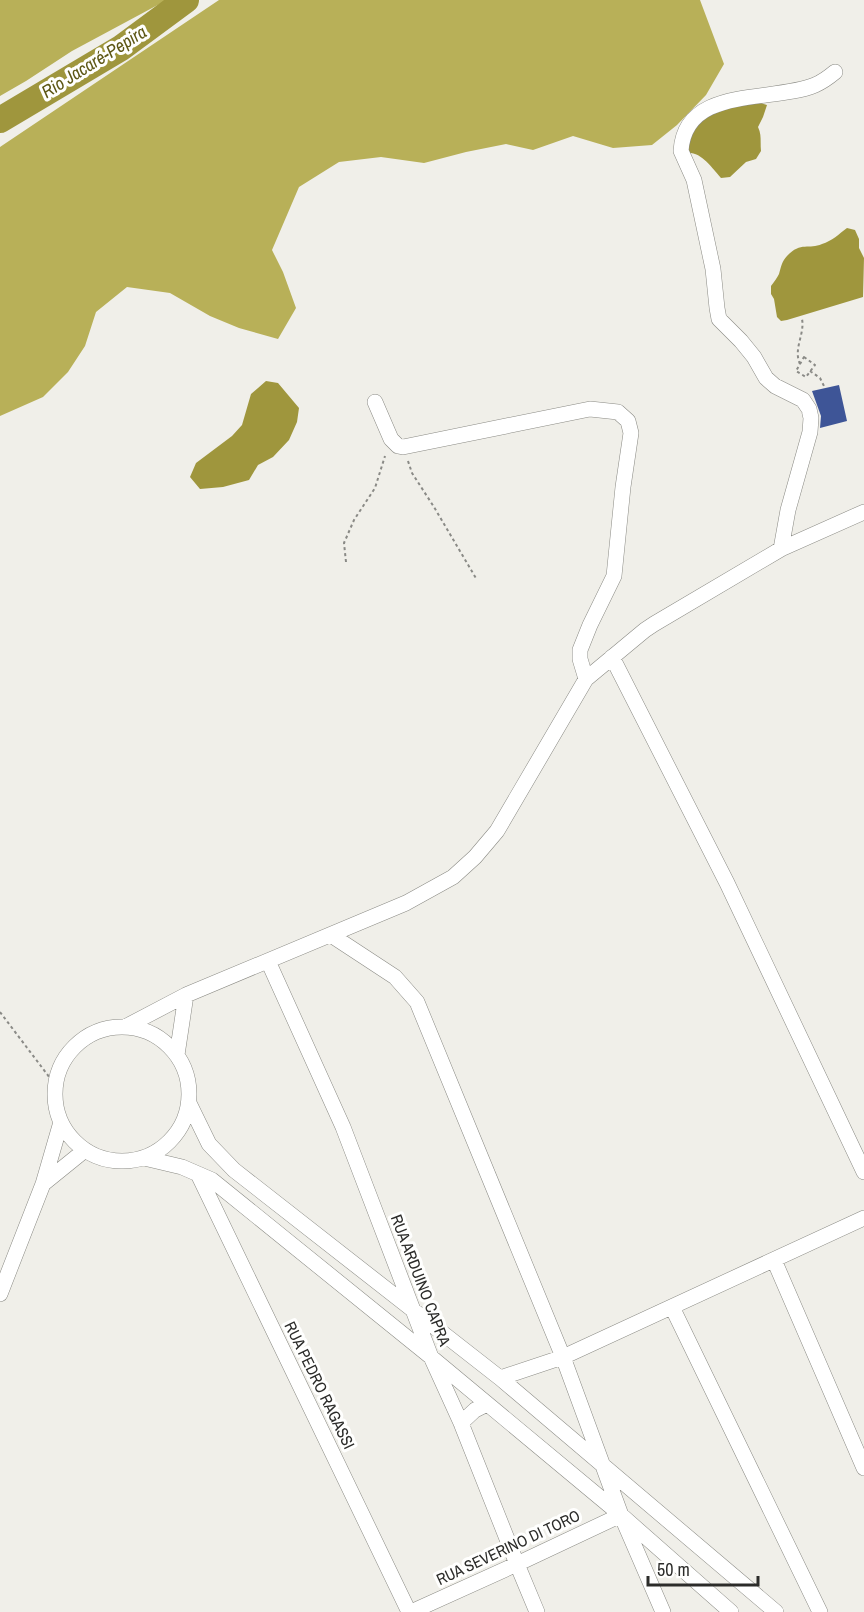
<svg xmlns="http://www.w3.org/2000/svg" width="864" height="1612" font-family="'Archivo Narrow',sans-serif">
	<rect width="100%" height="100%" fill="#f0efe9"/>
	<path fill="#b8b058" d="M 0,0 L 167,0 L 72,51 L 26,81 L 0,96 Z
		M 219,0 L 700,0 L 724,64 L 706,95 L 677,125 L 652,145 L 613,148 L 573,136 L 533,150 L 506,144 L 466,152 L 424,163 L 381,157 L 339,162 L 299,187 L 272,250 L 283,272 L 296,308 L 278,339 L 239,328 L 210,316 L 170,293 L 127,287 L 96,312 L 85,346 L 68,372 L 43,397 L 0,416 L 0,147 Z"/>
	<path fill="#9f963d" d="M 757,102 L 767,105 L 763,117 L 758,127 C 762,135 760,142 761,151 L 756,159 L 746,162 L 730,177 L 721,178 C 712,168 701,151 686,153 C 686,149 686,143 687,139 C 695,114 735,106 757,102 Z
		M 847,228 L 855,230 L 859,239 L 859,248 L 864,258 L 863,297 L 787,320 L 781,321 L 777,317 L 774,299 L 771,294 L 771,286 C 774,282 777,278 779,274 C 781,267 782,261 787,256 C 801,241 809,250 822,244 C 832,241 839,234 847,228 Z
		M 266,381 L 278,383 L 299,408 L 297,422 L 289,440 L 273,457 L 258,465 L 249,480 L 223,487 L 200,489 L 190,477 L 196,463 L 232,436 L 242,425 L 251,394 Z"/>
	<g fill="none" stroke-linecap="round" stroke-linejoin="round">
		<path stroke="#9f963d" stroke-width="26" d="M 0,120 L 121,48 L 186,0"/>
	</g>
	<path fill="#3e5597" d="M 839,385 L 847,421 L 820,428 L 821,416 L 812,391 Z"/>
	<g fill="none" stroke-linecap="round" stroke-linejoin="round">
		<defs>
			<path id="minor" d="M 375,402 L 391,439 L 398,446 L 403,447 L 590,409 L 618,412 L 628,421 L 631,433 L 623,487 L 614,576 L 590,625 L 580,650 L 580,659 L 586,679
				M 781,549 L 788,510 L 810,432 L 811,418 L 809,409 L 803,400 L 775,386 L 766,378 L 754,357 L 741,341 L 719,319 L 717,308 L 713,269 L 694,180 L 681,151 C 685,85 772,103 815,85 C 822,82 829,77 835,72
				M 612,657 L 727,883 L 864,1172
				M 331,935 L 395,977 L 417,1002 L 563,1357 L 621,1515 L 663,1612
				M 268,961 L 343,1127 L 431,1357 L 461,1423 L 517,1564 L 537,1612
				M55 1094a67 67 0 1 1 134 0a67 67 0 1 1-134 0Z
				M 125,1027 L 186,995 L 406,903 L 453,877 L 475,857 L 497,831 L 586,679 L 645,630 L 654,624 L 781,549 L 864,512
				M 177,1055 L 186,995
				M 189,1103 L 209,1144 L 234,1170 L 500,1378 L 776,1612
				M 144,1158 L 182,1167 L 212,1180 L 431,1357 L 621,1515 L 731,1612
				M 198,1174 L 409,1612
				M 43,1184 L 85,1150
				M 774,1260 L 864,1468
				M 0,1294 L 43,1184 L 61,1122
				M 672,1307 L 820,1612
				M 500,1378 L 563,1357 L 864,1218
				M 461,1423 L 475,1410 L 487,1404
				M 411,1612 L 517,1564 L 621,1515"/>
		</defs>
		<use href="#minor" stroke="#8a8a84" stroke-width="16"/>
		<path stroke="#8a8a86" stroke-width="2" stroke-dasharray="3 3" stroke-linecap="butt" d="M 804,357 L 815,365 L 806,377 L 796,371 Z
			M 800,364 C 793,349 805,334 802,319
			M 810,371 L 820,378 L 825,388
			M 408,461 L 412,473 L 434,507 L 477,580
			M 346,562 L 344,543 L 354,520 L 375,488 L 385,456
			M 0,1012 L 56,1086"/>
		<use href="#minor" stroke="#fff" stroke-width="15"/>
	</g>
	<g text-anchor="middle" stroke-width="6" stroke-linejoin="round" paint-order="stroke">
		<g font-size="16" fill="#2c2c2a" stroke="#fffffe">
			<text transform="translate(421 1280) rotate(69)" y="6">RUA ARDUINO CAPRA</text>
			<text transform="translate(320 1385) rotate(64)" y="6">RUA PEDRO RAGASSI</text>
			<text transform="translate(508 1547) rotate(-25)" y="6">RUA SEVERINO DI TORO</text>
		</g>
		<g font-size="18" font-style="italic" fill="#5d5715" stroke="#fffffe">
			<text transform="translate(94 62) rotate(-32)" y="6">Rio Jacaré-Pepira</text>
		</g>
	</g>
	<path d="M648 1576v9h110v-9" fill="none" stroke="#2c2c2a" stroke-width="3"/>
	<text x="657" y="1576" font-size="18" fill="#2c2c2a" stroke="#fffffe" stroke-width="4.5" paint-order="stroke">50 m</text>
</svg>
